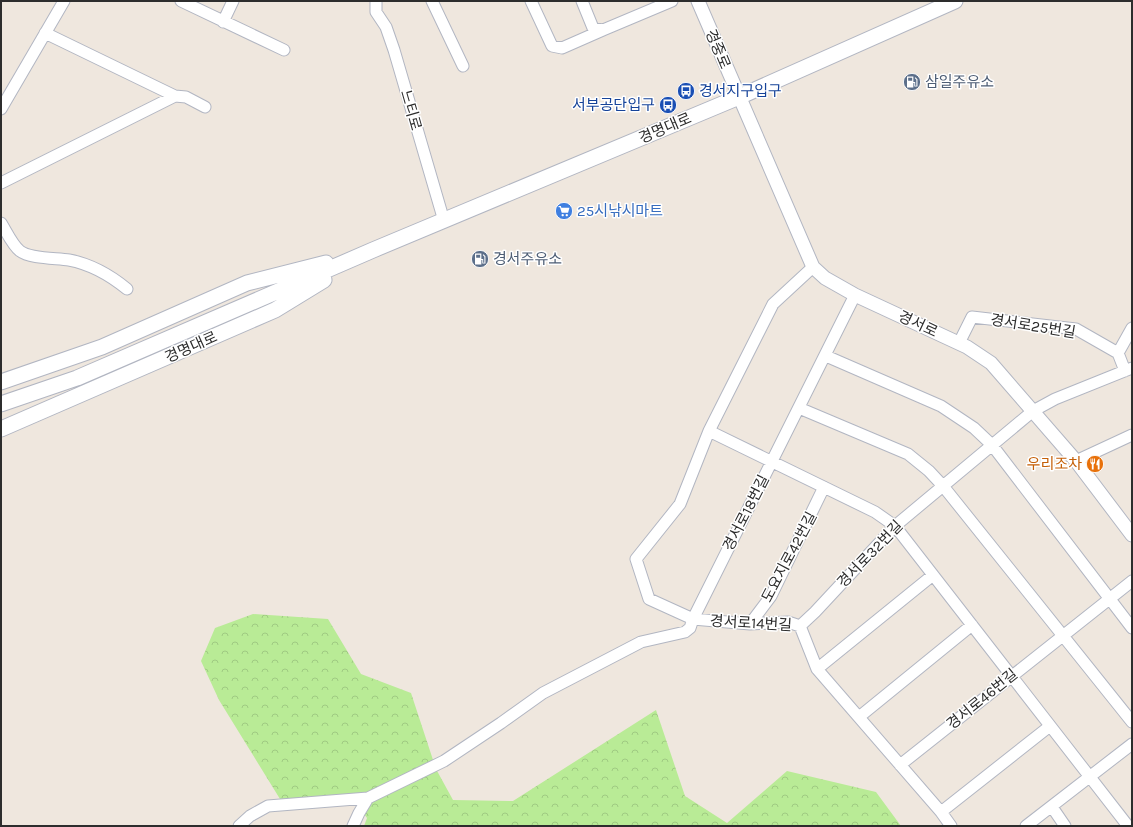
<svg xmlns="http://www.w3.org/2000/svg" width="1133" height="827" font-family="Karla,'Noto Sans KR',sans-serif">
	<defs>
		<pattern id="forest-crowns" width="20" height="18" patternUnits="userSpaceOnUse"><rect width="20" height="18" fill="#b9eb96"/><path d="M2 6a3 3 0 1 1 6 0M12 15a3 3 0 1 1 6 0" fill="none" stroke="#9fca82"/></pattern>
	</defs>
	<rect width="100%" height="100%" fill="#efe7de"/>
	<path fill="url(#forest-crowns)" d="M 253,614 L 328,619 L 361,674 L 411,693 L 436,769 L 453,800 L 513,801 L 656,710 L 685,796 L 727,823 L 787,771 L 876,792 L 901,826 L 364,826 L 367,818 L 350,795 L 280,799 L 219,700 L 201,661 L 215,628 Z"/>
	<g fill="none" stroke-linecap="round" stroke-linejoin="round">
		<defs>
			<path id="minor" d="M 181,1 L 284,50
				M 376,1 L 376,12 L 386,27 L 394,50 L 444,221
				M 432,1 L 463,66
				M 531,1 L 552,46 L 562,48 L 603,30
				M 582,1 L 593,28 L 603,30 L 672,1
				M 223,22 L 233,1
				M 45,33 L 175,96
				M 1,109 L 64,1
				M 1,183 L 175,96 L 186,97 L 205,107
				M 1,223 C 6,231 13,246 20,251 C 30,259 57,258 69,260 C 90,264 110,275 127,289
				M 813,267 L 773,304 L 709,431 L 680,504 L 636,559 L 649,599 L 693,619 L 750,624 L 788,622 L 800,626 L 817,669 L 941,812 L 951,826
				M 959,343 L 972,317 L 1076,329 L 1118,353
				M 826,356 L 941,406 L 974,428 L 992,445 L 1132,628
				M 1125,371 L 1118,353 L 1132,328
				M 799,408 L 908,454 L 929,471 L 943,486 L 1132,722
				M 709,431 L 875,512 L 895,526 L 1128,826
				M 1076,461 L 1132,435
				M 750,624 L 771,596 L 824,487
				M 800,626 L 815,612 L 895,526 L 1033,411 L 1055,399 L 1132,368
				M 817,669 L 933,575
				M 859,717 L 972,625
				M 900,765 L 1132,581
				M 1052,807 L 1065,826
				M 941,812 L 1050,726
				M 239,826 L 250,816 L 268,806 L 368,798
				M 353,826 L 359,813 L 368,798 L 444,761 L 501,723 L 543,693 L 641,642 L 685,632 L 690,628 L 693,619 L 855,295
				M 1026,826 L 1132,744"/>
			<path id="tertiary" d="M 698,1 L 813,267 L 825,278 L 855,295 L 967,347 L 991,363 L 1076,461 L 1132,535"/>
			<path id="secondary" d="M 1,382 L 102,347 L 247,283 L 326,263
				M 1,404 L 77,378 L 373,250 L 739,97 L 955,1
				M 1,429 L 275,310 L 324,280"/>
		</defs>
		<use href="#minor" stroke="#b2b6c2" stroke-width="13"/>
		<use href="#tertiary" stroke="#b2b6c2" stroke-width="15"/>
		<use href="#secondary" stroke="#b2b6c2" stroke-width="17"/>
		<use href="#minor" stroke="#fff" stroke-width="11"/>
		<use href="#tertiary" stroke="#fff" stroke-width="13"/>
		<use href="#secondary" stroke="#fff" stroke-width="15"/>
	</g>
	<defs>
		<symbol id="fuel-disc" viewBox="-11 -11 22 22"><circle r="9.5" fill="#5c6f8a" stroke="#fff"/><path d="M-5.5-6h7V0h2V4h1.3V-2.5L3-4.5l.8-.8L6-3V5H2.5V1h-1V6h-7ZM-4.2-4.7v3.2H.2V-4.7Z" fill="#fff"/></symbol>
		<symbol id="bus-disc" viewBox="-11 -11 22 22"><circle r="9.5" fill="#1a4fb4" stroke="#fff"/><path d="M-5-6H5V4H4V6H2V4H-2V6H-4V4H-5ZM-3.5-4V0h7V-4ZM-3.5 1.2v1.5H-2V1.2ZM2 1.2v1.5H3.5V1.2Z" fill="#fff"/></symbol>
		<symbol id="supermarket-disc" viewBox="-11 -11 22 22"><circle r="9.5" fill="#3f7fe0" stroke="#fff"/><path d="M-6-5.5h2.5l.6 2H6L4.5 2H-2.5L-4.4-4H-6ZM-1.5 3.2a1.3 1.3 0 1 0 .1 0ZM3 3.2a1.3 1.3 0 1 0 .1 0Z" fill="#fff"/></symbol>
		<symbol id="restaurant-disc" viewBox="-11 -11 22 22"><circle r="9.5" fill="#e8710a" stroke="#fff"/><path d="M-5-6h1v4h1v-4h1v4h1v-4h1v5L-1.5 .5V6h-2V.5L-5-1ZM5-6V6H3V1.5H1.5Q1.5-4 5-6Z" fill="#fff"/></symbol>
	</defs>
	<g fill-rule="evenodd">
		<use href="#fuel-disc" x="902" y="72" width="20" height="20"/>
		<use href="#bus-disc" x="676" y="81" width="20" height="20"/>
		<use href="#bus-disc" x="658" y="95" width="20" height="20"/>
		<use href="#supermarket-disc" x="554" y="201" width="20" height="20"/>
		<use href="#fuel-disc" x="470" y="249" width="20" height="20"/>
		<use href="#restaurant-disc" x="1085" y="454" width="20" height="20"/>
	</g>
	<g text-anchor="middle" stroke-width="3" stroke-linejoin="round" paint-order="stroke">
		<g font-size="15" fill="#2d2d2d" stroke="#fff">
			<text transform="translate(718 49) rotate(67)" y="5">경중로</text>
			<text transform="translate(411 110) rotate(74)" y="5">느티로</text>
			<text transform="translate(665 128) rotate(-23)" y="5">경명대로</text>
			<text transform="translate(918 324) rotate(25)" y="5">경서로</text>
			<text transform="translate(1033 326) rotate(9)" y="5">경서로25번길</text>
			<text transform="translate(191 347) rotate(-24)" y="5">경명대로</text>
			<text transform="translate(746 513) rotate(-63)" y="5">경서로18번길</text>
			<text transform="translate(870 554) rotate(-46)" y="5">경서로32번길</text>
			<text transform="translate(789 557) rotate(-62)" y="5">도요지로42번길</text>
			<text transform="translate(751 623) rotate(3)" y="5">경서로14번길</text>
			<text transform="translate(982 699) rotate(-39)" y="5">경서로46번길</text>
		</g>
		<g font-size="15" fill="#4e5e75" stroke="#fff" text-anchor="start">
			<text x="925" y="87">삼일주유소</text>
			<text x="493" y="264">경서주유소</text>
		</g>
		<g font-size="15" fill="#164399" stroke="#fff" text-anchor="start">
			<text x="699" y="96">경서지구입구</text>
			<text x="655" y="110" text-anchor="end">서부공단입구</text>
		</g>
		<g font-size="15" fill="#366cbe" stroke="#fff" text-anchor="start">
			<text x="577" y="216">25시낚시마트</text>
		</g>
		<g font-size="15" fill="#c56008" stroke="#fff" text-anchor="end">
			<text x="1082" y="469">우리조차</text>
		</g>
	</g>
	<rect width="1133" height="827" fill="none" stroke="#2d2d2d" stroke-width="4"/>
</svg>
